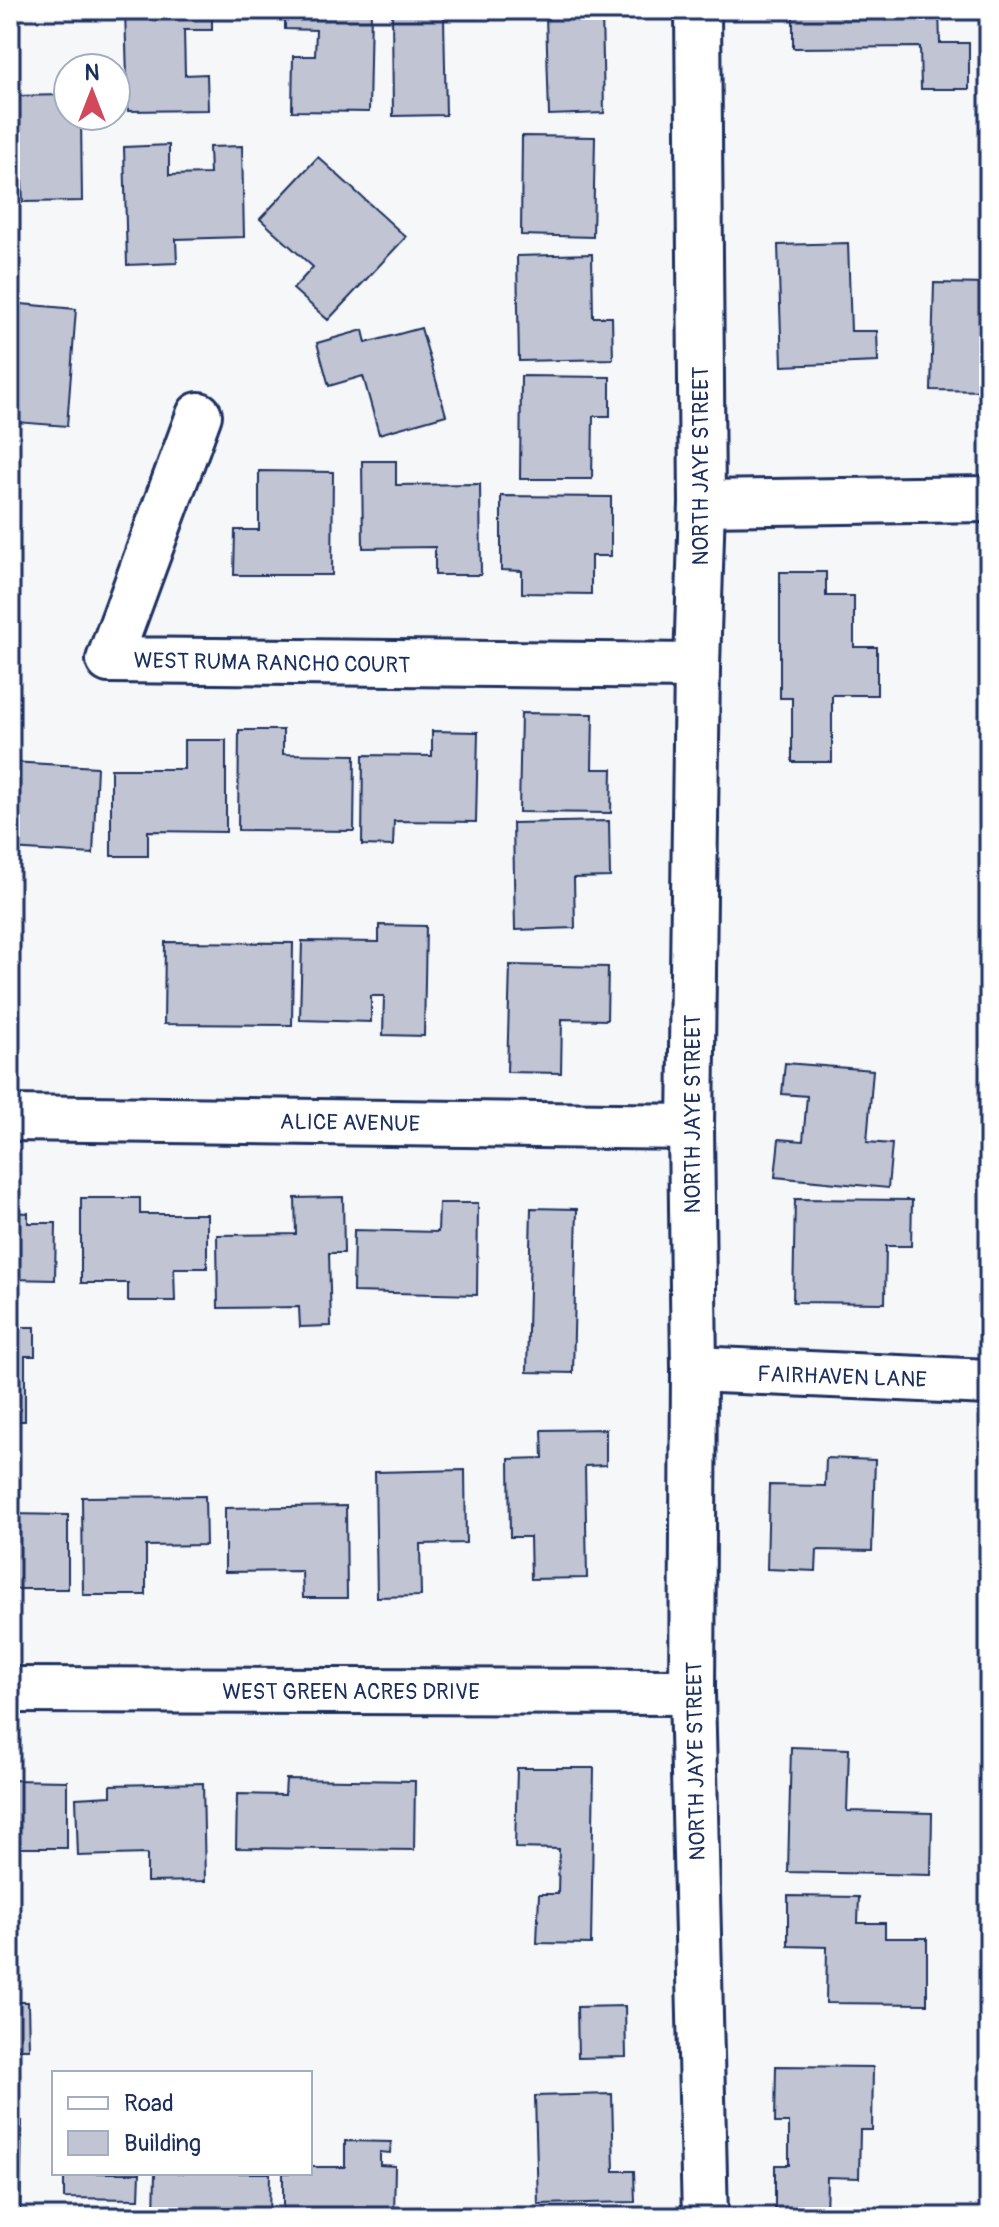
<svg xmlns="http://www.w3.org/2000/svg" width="999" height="2227" font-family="Pangolin,sans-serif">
	<rect width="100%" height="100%" fill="#f6f7f9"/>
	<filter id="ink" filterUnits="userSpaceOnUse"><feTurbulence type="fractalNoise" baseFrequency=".0125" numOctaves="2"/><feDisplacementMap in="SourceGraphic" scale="16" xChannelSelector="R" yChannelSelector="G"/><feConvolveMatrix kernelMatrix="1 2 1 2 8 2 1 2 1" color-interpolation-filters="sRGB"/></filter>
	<g filter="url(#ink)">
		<path fill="#c0c4d3" stroke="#1b2f5e" stroke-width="2" d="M 125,10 L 212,10 L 212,30 L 184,30 L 185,75 L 207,74 L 208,110 L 128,111 Z
			M 285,10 L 371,10 L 369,112 L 292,111 L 293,56 L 315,56 L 316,30 L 285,29 Z
			M 392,10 L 475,10 L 475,18 L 444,18 L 446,115 L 393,116 Z
			M 515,10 L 602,10 L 604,113 L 549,115 L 546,16 L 515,17 Z
			M 793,10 L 939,10 L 940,43 L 969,43 L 969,89 L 921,89 L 920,47 L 793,48 Z
			M 68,95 L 68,116 L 81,116 L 82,201 L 23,202 L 22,182 L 10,182 L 10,96 Z
			M 522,136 L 595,137 L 593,237 L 521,235 Z
			M 169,145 L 169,175 L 210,174 L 209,147 L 242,146 L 244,237 L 176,239 L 177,263 L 127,265 L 124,147 Z
			M 318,157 L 406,237 L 328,320 L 293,289 L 313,267 L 260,219 Z
			M 848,243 L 851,331 L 877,331 L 878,362 L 782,366 L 778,245 Z
			M 592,254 L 593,317 L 612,317 L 613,359 L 519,361 L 517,256 Z
			M 934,283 L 989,284 L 989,391 L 931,390 Z
			M 10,303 L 76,309 L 67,426 L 16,422 L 11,485 Z
			M 421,328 L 446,415 L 379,434 L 363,376 L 329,386 L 317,343 L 363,330 L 366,343 Z
			M 521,376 L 610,377 L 610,416 L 593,416 L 592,479 L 520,479 Z
			M 362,461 L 396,461 L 396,485 L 480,484 L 481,575 L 435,575 L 435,547 L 363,548 Z
			M 259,471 L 333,472 L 332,575 L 234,575 L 235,530 L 259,530 Z
			M 501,496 L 611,497 L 611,556 L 591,556 L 591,594 L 522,593 L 522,571 L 501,570 Z
			M 780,572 L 826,572 L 826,596 L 854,596 L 854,647 L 877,647 L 877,695 L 832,695 L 832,762 L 792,762 L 792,698 L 780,698 Z
			M 521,713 L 593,714 L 592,769 L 612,769 L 611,813 L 519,812 Z
			M 239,730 L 283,730 L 283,754 L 355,755 L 354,831 L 238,830 Z
			M 432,731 L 478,732 L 476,822 L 394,821 L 393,846 L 362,845 L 363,755 L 432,756 Z
			M 184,740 L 226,740 L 226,832 L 148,831 L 148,856 L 111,856 L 111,769 L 184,769 Z
			M 10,752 L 11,762 L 97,767 L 93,854 L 10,849 Z
			M 609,821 L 610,877 L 574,878 L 575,928 L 515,930 L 513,823 Z
			M 379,925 L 426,926 L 424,1036 L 383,1035 L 384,996 L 371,996 L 371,1022 L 300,1020 L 302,941 L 379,942 Z
			M 165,942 L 293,943 L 292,1025 L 164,1024 Z
			M 510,965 L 608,967 L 607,1020 L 562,1019 L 561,1073 L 507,1072 Z
			M 785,1063 L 873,1070 L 867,1142 L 892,1144 L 888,1188 L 775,1177 L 779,1139 L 803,1141 L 807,1096 L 782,1094 Z
			M 343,1197 L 344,1253 L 329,1253 L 331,1326 L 300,1327 L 299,1307 L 218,1308 L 217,1235 L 296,1234 L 295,1198 Z
			M 81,1198 L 140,1198 L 140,1214 L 207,1214 L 207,1268 L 174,1268 L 175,1301 L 128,1301 L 128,1283 L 81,1283 Z
			M 795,1199 L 912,1200 L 911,1246 L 886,1246 L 885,1303 L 793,1302 Z
			M 439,1203 L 478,1203 L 477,1295 L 353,1292 L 354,1230 L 438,1232 Z
			M 531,1208 L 577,1209 L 573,1373 L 527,1372 Z
			M 10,1212 L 28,1213 L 28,1223 L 56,1223 L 55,1280 L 10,1279 Z
			M 10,1327 L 35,1327 L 35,1356 L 25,1356 L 25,1421 L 10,1421 Z
			M 606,1429 L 606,1465 L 585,1466 L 587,1578 L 531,1579 L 530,1537 L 510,1537 L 509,1459 L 543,1458 L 542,1430 Z
			M 826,1458 L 875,1460 L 872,1551 L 817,1550 L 816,1571 L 767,1569 L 769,1485 L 825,1486 Z
			M 465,1470 L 466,1543 L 420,1544 L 421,1596 L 377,1597 L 375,1472 Z
			M 205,1496 L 206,1545 L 146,1546 L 146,1595 L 83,1595 L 82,1497 Z
			M 346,1506 L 347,1598 L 303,1598 L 302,1571 L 225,1572 L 225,1508 Z
			M 10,1514 L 68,1515 L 68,1589 L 10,1589 Z
			M 791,1747 L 849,1749 L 847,1811 L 932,1813 L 931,1875 L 788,1872 Z
			M 517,1768 L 594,1768 L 591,1944 L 537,1943 L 539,1894 L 558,1894 L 559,1849 L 515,1848 Z
			M 286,1779 L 415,1781 L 414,1850 L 236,1848 L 237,1794 L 285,1795 Z
			M 10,1780 L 67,1781 L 67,1848 L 10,1848 Z
			M 203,1783 L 205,1881 L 147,1882 L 147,1854 L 78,1856 L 76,1798 L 111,1796 L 111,1785 Z
			M 788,1896 L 859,1897 L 858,1923 L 885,1923 L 885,1938 L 927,1938 L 927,2004 L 826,2003 L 827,1947 L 788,1946 Z
			M 10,2002 L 28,2002 L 29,2049 L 10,2049 Z
			M 625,2006 L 626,2057 L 578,2058 L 577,2007 Z
			M 776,2066 L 873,2067 L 872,2130 L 860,2130 L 859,2178 L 827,2177 L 826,2217 L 775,2217 L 775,2165 L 789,2165 L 789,2123 L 775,2123 Z
			M 612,2094 L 614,2171 L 634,2171 L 635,2202 L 538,2204 L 535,2096 Z
			M 10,2120 L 22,2121 L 20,2217 L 10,2217 Z
			M 345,2141 L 391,2142 L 390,2153 L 380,2152 L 380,2165 L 395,2166 L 394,2217 L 283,2215 L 283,2173 L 310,2173 L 310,2167 L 345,2167 Z
			M 64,2173 L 140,2173 L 139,2199 L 64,2198 Z
			M 155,2173 L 270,2173 L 269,2217 L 154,2217 Z"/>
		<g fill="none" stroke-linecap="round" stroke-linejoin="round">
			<defs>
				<path id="minor" d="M 199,415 L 109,660 L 697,666
					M 702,503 L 989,499
					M 10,1118 L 691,1127
					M 694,1369 L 989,1382
					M 10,1690 L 692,1692"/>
				<path id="tertiary" d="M 698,10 L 702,503 L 697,666 L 691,1127 L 694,1369 L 692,1692 L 705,2217"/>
			</defs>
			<use href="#minor" stroke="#1b2f5e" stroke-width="50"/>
			<use href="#tertiary" stroke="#1b2f5e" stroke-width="50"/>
			<use href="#minor" stroke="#fff" stroke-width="44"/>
			<use href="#tertiary" stroke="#fff" stroke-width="44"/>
		</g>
	</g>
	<g text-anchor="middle" stroke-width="6" stroke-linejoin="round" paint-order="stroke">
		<g font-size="22" fill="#1b2f5e" stroke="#fff">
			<text transform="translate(700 466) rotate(-90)" y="8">NORTH JAYE STREET</text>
			<text transform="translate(272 662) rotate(1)" y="8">WEST RUMA RANCHO COURT</text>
			<text transform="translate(692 1114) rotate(-90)" y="8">NORTH JAYE STREET</text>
			<text transform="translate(350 1122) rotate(1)" y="8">ALICE AVENUE</text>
			<text transform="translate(842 1376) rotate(2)" y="8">FAIRHAVEN LANE</text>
			<text x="351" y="1699">WEST GREEN ACRES DRIVE</text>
			<text transform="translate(695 1761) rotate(-91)" y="8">NORTH JAYE STREET</text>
		</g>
	</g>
	<rect width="999" height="2227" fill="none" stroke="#fff" stroke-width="40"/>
	<rect x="20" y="20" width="959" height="2187" fill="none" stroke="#1b2f5e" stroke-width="3" filter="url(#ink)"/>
	<rect x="52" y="2071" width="260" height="104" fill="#ffffff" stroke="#a4acbf" stroke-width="2"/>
	<rect x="68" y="2097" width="40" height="12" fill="#ffffff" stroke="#a4acbf" stroke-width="2"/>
	<text x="124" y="2111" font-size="24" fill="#1b2f5e">Road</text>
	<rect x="68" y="2131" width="40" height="24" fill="#c0c4d3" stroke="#a4acbf" stroke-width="2"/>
	<text x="124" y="2151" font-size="24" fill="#1b2f5e">Building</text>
	<g transform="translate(92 92)"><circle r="38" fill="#ffffff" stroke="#a4acbf" stroke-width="2"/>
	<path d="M0-6L14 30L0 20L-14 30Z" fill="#d1495b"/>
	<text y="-12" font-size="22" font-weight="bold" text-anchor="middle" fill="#1b2f5e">N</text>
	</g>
</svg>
